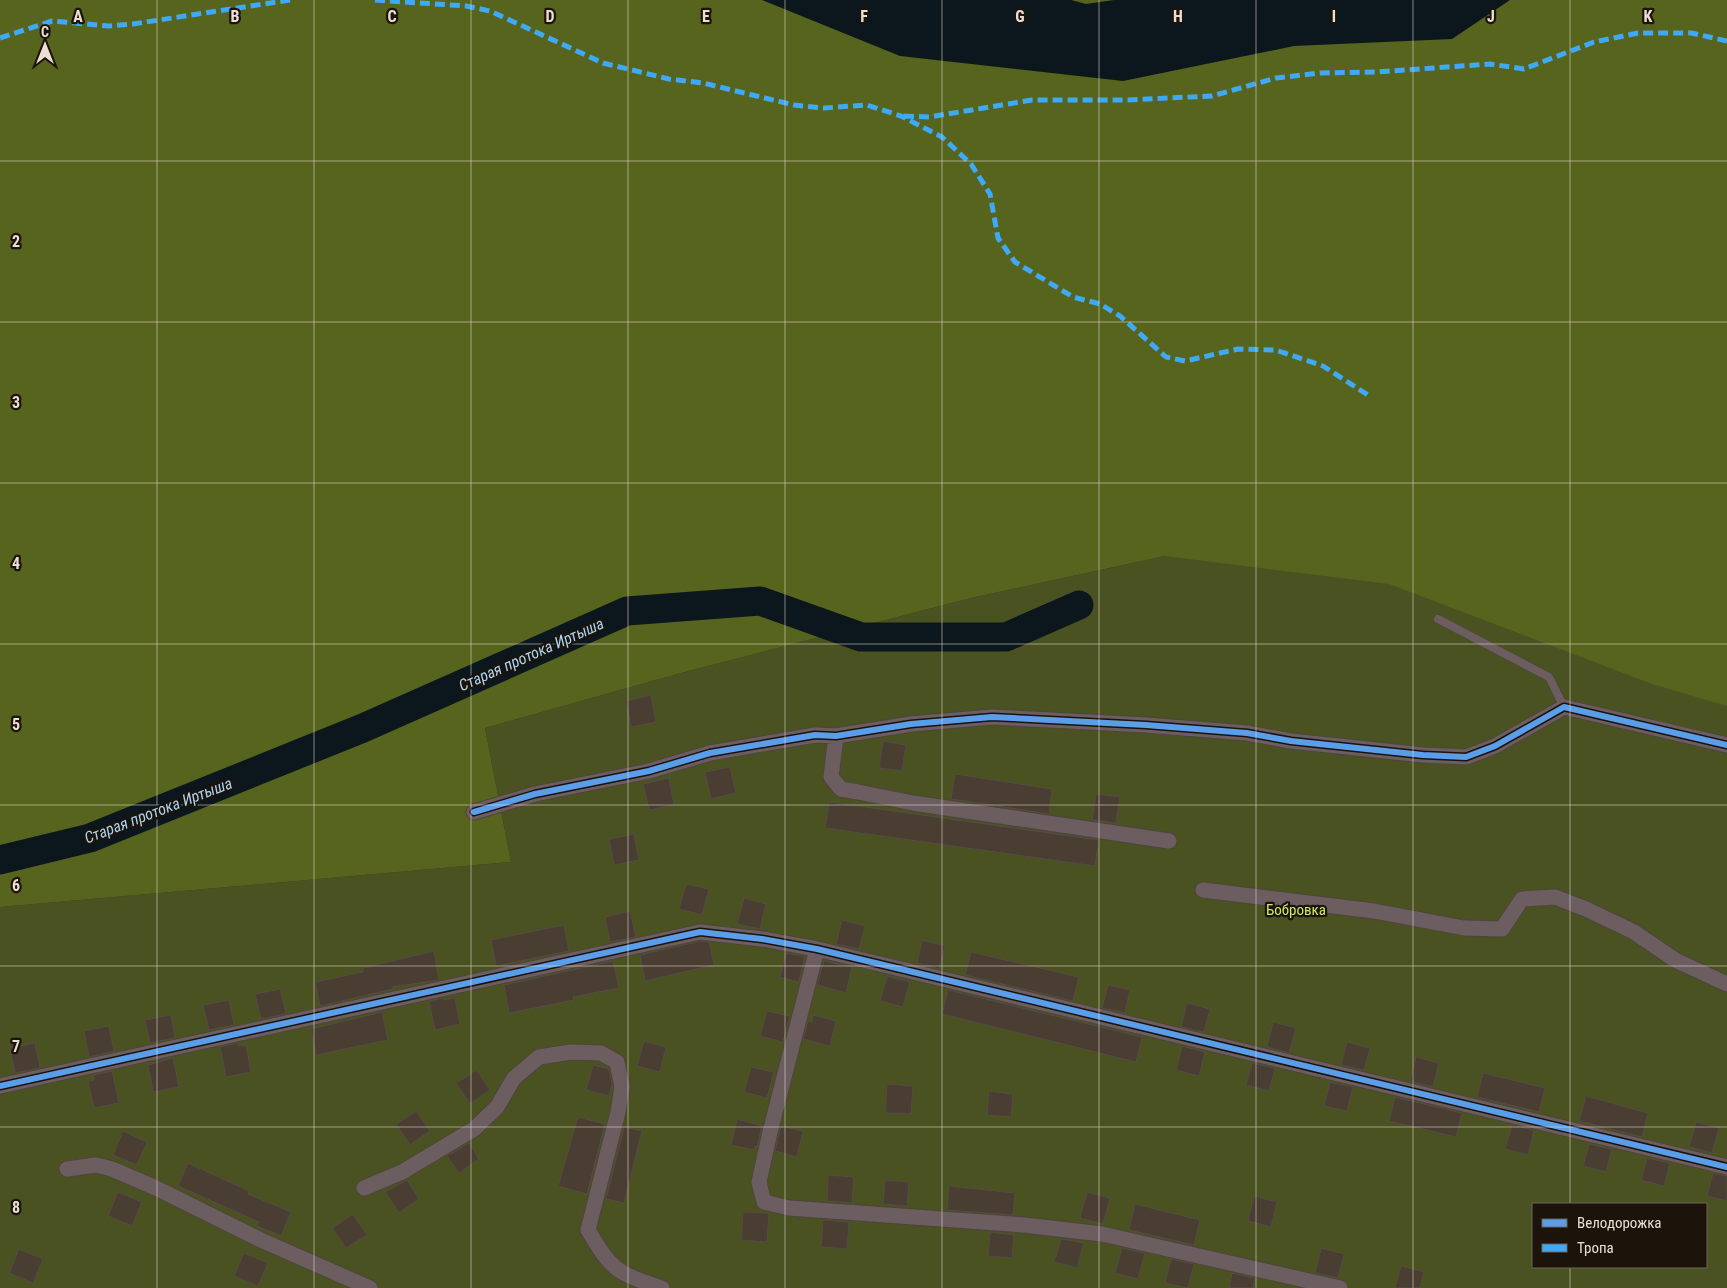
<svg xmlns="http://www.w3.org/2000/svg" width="1727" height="1288" font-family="'Roboto Condensed',sans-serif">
	<rect width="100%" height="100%" fill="#33281d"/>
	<path fill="#495220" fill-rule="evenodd" d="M 1727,379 L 1727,1288 L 0,1288 L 0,907 L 511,862 L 485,728 L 681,673 L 971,598 L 1165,556 ZM 1533,1204 L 1706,1204 L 1706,1267 L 1533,1267 Z"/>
	<path fill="#56641e" d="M 0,0 L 1727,0 L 1727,706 L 1652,684 L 1389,584 L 1165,556 L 971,598 L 681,673 L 485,728 L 511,862 L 0,907 Z"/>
	<path fill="#0c171d" d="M 762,0 L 1071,0 L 1086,4 L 1114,0 L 1510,0 L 1452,39 L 1294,46 L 1123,81 L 900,56 Z"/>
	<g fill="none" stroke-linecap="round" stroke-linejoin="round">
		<path stroke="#0c171d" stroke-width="29" d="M 0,860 L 90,838 L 363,728 L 627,611 L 760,601 L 861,637 L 1006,637 L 1079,605"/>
	</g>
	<path fill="#4a3e32" stroke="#564c44" d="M 651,695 L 656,722 L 631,727 L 626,701 Z
		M 883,741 L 906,745 L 902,771 L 879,768 Z
		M 730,767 L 736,793 L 711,799 L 705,772 Z
		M 955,774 L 1052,789 L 1049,814 L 951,799 Z
		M 669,778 L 674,805 L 649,810 L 643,784 Z
		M 1096,794 L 1120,797 L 1116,823 L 1092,820 Z
		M 829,802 L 1099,840 L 1095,866 L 825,828 Z
		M 634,834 L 639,860 L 614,865 L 609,839 Z
		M 686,884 L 709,889 L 702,915 L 679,909 Z
		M 744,898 L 766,904 L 760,929 L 737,924 Z
		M 630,911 L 636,937 L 610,942 L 605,917 Z
		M 842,920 L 865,926 L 859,949 L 836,944 Z
		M 564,925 L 569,951 L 496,966 L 491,940 Z
		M 922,940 L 945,946 L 939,969 L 917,963 Z
		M 700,941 L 709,942 L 714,965 L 645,981 L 640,955 Z
		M 434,951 L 439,980 L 393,987 L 393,989 L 320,1006 L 315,982 L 363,972 L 363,968 Z
		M 971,952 L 1079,977 L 1073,1001 L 965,975 Z
		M 786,953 L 805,956 L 799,982 L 780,977 Z
		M 613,961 L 619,988 L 573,997 L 574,1000 L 509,1013 L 504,985 Z
		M 824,961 L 852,967 L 846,993 L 817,985 Z
		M 887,976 L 910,982 L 903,1007 L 880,1001 Z
		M 1108,985 L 1130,990 L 1125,1013 L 1102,1008 Z
		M 280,989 L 286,1014 L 261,1019 L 255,994 Z
		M 948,990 L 1142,1037 L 1136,1062 L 942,1014 Z
		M 443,998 L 444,1000 L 455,998 L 460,1024 L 435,1030 L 429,1001 Z
		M 229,1000 L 234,1025 L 209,1030 L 203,1005 Z
		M 1187,1003 L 1210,1009 L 1204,1032 L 1181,1027 Z
		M 767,1011 L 790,1016 L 783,1042 L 760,1036 Z
		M 382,1012 L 388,1040 L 316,1055 L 311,1029 Z
		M 171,1015 L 175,1038 L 150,1043 L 145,1020 Z
		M 813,1015 L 836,1021 L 830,1046 L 803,1039 L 808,1021 L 812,1022 Z
		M 1273,1022 L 1296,1028 L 1289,1053 L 1267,1047 Z
		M 109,1026 L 114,1051 L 89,1057 L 84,1031 Z
		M 644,1041 L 666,1047 L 660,1072 L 637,1066 Z
		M 1347,1042 L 1370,1048 L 1364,1070 L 1341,1065 Z
		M 35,1043 L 40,1068 L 15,1073 L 10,1048 Z
		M 238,1043 L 238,1046 L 246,1045 L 251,1072 L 226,1077 L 220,1047 Z
		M 1182,1046 L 1205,1052 L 1199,1076 L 1176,1070 Z
		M 1416,1057 L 1439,1063 L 1433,1087 L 1410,1081 Z
		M 173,1058 L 179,1087 L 153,1092 L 148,1065 Z
		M 1252,1063 L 1275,1068 L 1269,1091 L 1246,1085 Z
		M 593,1065 L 609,1069 L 612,1084 L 609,1096 L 586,1090 Z
		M 751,1067 L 774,1072 L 767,1098 L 744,1092 Z
		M 477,1070 L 490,1090 L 470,1104 L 456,1083 Z
		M 112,1071 L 119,1103 L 94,1108 L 88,1082 L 94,1080 L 93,1075 Z
		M 1483,1073 L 1545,1088 L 1539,1112 L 1477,1097 Z
		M 1330,1082 L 1353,1087 L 1347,1111 L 1324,1106 Z
		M 887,1084 L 913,1086 L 911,1114 L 885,1113 Z
		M 989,1091 L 1013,1094 L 1011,1117 L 987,1115 Z
		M 1586,1096 L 1648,1113 L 1642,1137 L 1579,1121 Z
		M 1395,1097 L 1462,1113 L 1456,1137 L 1389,1121 Z
		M 416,1111 L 430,1131 L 410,1145 L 396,1124 Z
		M 578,1117 L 605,1124 L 587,1194 L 558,1186 Z
		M 737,1119 L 762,1126 L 757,1147 L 755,1146 L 754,1150 L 731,1145 Z
		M 1696,1122 L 1719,1128 L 1712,1153 L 1689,1147 Z
		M 1512,1125 L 1534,1130 L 1528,1155 L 1505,1149 Z
		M 781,1126 L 803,1131 L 797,1157 L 775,1151 Z
		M 624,1127 L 642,1131 L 624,1203 L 606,1199 Z
		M 123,1131 L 147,1142 L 137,1165 L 113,1155 Z
		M 469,1143 L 479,1159 L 459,1173 L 447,1156 Z
		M 1589,1144 L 1612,1149 L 1606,1172 L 1583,1166 Z
		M 1647,1158 L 1670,1163 L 1664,1186 L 1641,1180 Z
		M 188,1163 L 249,1191 L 248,1194 L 291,1212 L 281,1236 L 257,1226 L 259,1222 L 178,1186 Z
		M 1713,1173 L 1727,1176 L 1727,1201 L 1707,1196 Z
		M 828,1175 L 854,1177 L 852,1203 L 827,1201 Z
		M 407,1180 L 419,1199 L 399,1213 L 385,1192 Z
		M 885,1180 L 909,1182 L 907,1206 L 883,1204 Z
		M 949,1186 L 1015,1193 L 1013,1215 L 947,1210 Z
		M 118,1192 L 142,1202 L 132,1226 L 108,1216 Z
		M 1087,1192 L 1110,1198 L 1103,1224 L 1080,1218 Z
		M 1254,1196 L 1277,1202 L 1271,1227 L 1248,1221 Z
		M 1135,1204 L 1200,1220 L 1194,1245 L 1129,1230 Z
		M 743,1212 L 769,1213 L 767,1242 L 741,1240 Z
		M 353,1214 L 367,1235 L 346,1248 L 332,1228 Z
		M 823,1220 L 849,1222 L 847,1249 L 821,1247 Z
		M 990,1232 L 1014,1235 L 1012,1258 L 988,1256 Z
		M 1061,1239 L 1084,1243 L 1077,1268 L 1054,1262 Z
		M 1122,1248 L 1145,1253 L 1138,1279 L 1115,1273 Z
		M 1321,1248 L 1344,1254 L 1338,1278 L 1315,1273 Z
		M 19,1249 L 43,1259 L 33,1283 L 9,1273 Z
		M 244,1253 L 268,1263 L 258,1286 L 234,1276 Z
		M 1171,1259 L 1194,1264 L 1188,1288 L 1165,1283 Z
		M 1401,1266 L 1424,1272 L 1420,1288 L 1395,1288 Z
		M 1232,1273 L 1255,1278 L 1253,1288 L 1229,1288 Z"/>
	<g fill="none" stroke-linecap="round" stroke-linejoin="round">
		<defs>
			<path id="service" d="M 1438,619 L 1549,677 L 1564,707"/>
			<path id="minor" d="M 836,736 L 831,777 L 841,789 L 858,792 L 913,803 L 1169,841
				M 474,812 L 535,794 L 649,771 L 710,753 L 815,735 L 836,736 L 911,724 L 992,717 L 1146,725 L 1247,733 L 1291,741 L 1423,755 L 1466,757 L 1495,746 L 1564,707 L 1727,745
				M 1203,890 L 1374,911 L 1464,928 L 1502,929 L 1522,899 L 1555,897 L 1586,909 L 1634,932 L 1675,960 L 1727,984
				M 817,949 L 770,1132 L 759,1182 L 764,1202 L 789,1208 L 1024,1225 L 1102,1234 L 1340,1288
				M 0,1086 L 700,932 L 762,939 L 817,949 L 1727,1167
				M 67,1169 L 96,1165 L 112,1169 L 156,1188 L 263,1241 L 370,1288
				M 364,1188 L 402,1172 L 474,1129 L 497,1107 L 514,1078 L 539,1057 L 571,1052 L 601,1053 L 617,1062 L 622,1087 L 618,1112 L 588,1230 C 612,1271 617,1273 662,1288"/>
		</defs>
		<use href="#service" stroke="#4f453c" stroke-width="9"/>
		<use href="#minor" stroke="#4f453c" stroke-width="17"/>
		<use href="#service" stroke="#6c5e60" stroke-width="8"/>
		<use href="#minor" stroke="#6c5e60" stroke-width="15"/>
		<path stroke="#3fa9f5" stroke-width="5" stroke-dasharray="10 5" stroke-linecap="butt" d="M 375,0 L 466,6 L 490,11 L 603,63 L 669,79 L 703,83 L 794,105 L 824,108 L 867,105 L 901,116 L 942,137 L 971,164 L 990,194 L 998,238 L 1015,262 L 1073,297 L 1100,304 L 1120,316 L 1166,357 L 1185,361 L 1238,349 L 1276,350 L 1323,366 L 1371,397
			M 0,38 L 52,21 L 109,26 L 133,24 L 290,0
			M 904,116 L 929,117 L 1032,100 L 1125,100 L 1212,96 L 1276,78 L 1320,73 L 1377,72 L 1490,64 L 1524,69 L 1594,42 L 1638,33 L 1691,33 L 1727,41"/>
		<defs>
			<path id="cycleway" d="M 474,812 L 535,794 L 649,771 L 710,753 L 815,735 L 836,736 L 911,724 L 992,717 L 1146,725 L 1247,733 L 1291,741 L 1423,755 L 1466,757 L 1495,746 L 1564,707 L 1727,745
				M 0,1086 L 700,932 L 762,939 L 817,949 L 1727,1167"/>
		</defs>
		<use href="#cycleway" stroke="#1c130b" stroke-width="9"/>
		<use href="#cycleway" stroke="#5a9eea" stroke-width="6"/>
	</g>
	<path fill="none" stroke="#ebdfd3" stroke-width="1" stroke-opacity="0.55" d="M 157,0 L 157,1288M 314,0 L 314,1288M 471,0 L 471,1288M 628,0 L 628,1288M 785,0 L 785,1288M 942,0 L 942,1288M 1099,0 L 1099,1288M 1256,0 L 1256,1288M 1413,0 L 1413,1288M 1570,0 L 1570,1204M 0,161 L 1727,161M 0,322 L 1727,322M 0,483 L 1727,483M 0,644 L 1727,644M 0,805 L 1727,805M 0,966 L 1727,966M 0,1127 L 1727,1127M 1570,1267 L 1570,1288"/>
	<g text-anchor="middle" stroke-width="4.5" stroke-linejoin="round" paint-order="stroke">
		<g font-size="15" fill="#ccea68" stroke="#1c130b">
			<text x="1296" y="915">Бобровка</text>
		</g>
		<g font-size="16" font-style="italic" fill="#a8d5f4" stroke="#1c130b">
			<text transform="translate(531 654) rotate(-24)" y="6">Старая протока Иртыша</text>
			<text transform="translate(158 810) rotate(-21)" y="6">Старая протока Иртыша</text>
		</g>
	</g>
	<g font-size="16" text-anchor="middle" font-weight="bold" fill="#ebdfd3" stroke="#1c130b" stroke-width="4.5" stroke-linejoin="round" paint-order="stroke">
		<text x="78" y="22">A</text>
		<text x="235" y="22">B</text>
		<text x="392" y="22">C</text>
		<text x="550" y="22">D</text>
		<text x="706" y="22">E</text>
		<text x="864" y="22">F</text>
		<text x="1020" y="22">G</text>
		<text x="1178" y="22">H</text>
		<text x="1334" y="22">I</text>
		<text x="1491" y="22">J</text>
		<text x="1648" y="22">K</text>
		<text x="16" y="247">2</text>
		<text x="16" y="408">3</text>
		<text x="16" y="569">4</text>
		<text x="16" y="730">5</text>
		<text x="16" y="891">6</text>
		<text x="16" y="1052">7</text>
		<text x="16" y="1213">8</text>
	</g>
	<rect x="1532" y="1203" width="175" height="65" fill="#1c130b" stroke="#6f655b"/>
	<rect x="1542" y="1219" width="25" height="8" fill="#5a9eea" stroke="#6f655b"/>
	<text x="1577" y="1228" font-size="15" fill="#ebdfd3">Велодорожка</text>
	<rect x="1542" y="1244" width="25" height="8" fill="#3fa9f5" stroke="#6f655b"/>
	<text x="1577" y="1253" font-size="15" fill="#ebdfd3">Тропа</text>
	<g transform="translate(45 45)" stroke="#1c130b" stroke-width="4" paint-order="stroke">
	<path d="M0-4L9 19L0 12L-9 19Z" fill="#ebdfd3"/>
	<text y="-8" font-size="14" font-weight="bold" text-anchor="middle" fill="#ebdfd3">С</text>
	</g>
</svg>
